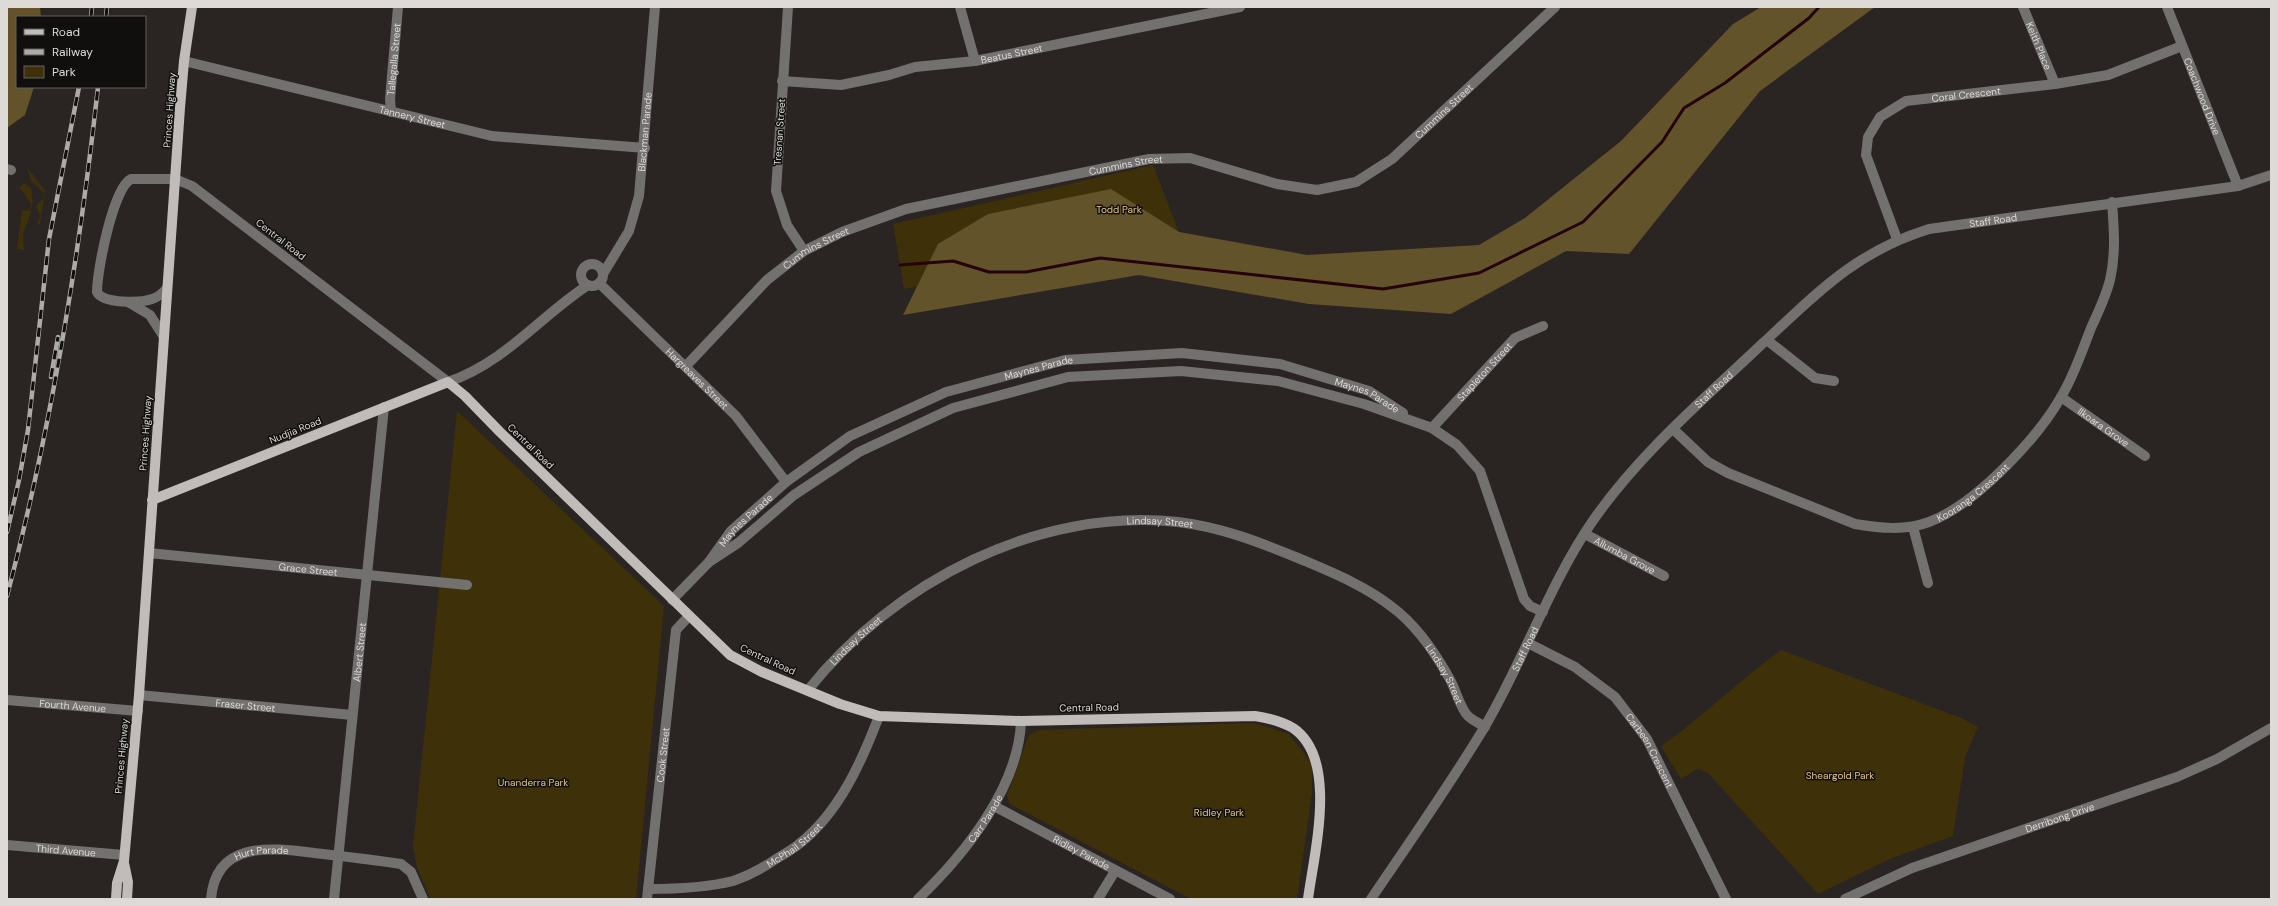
<svg xmlns="http://www.w3.org/2000/svg" width="2278" height="906" font-family="'DM Sans',sans-serif">
  <rect width="100%" height="100%" fill="#2a2523"/>
  <path fill="#3e3009" d="M1153,165L1179,232L904,289L893,224Z
    M27,167L45,191L40,224H37L40,216L36,206L44,198V193L31,181Z
    M24,183L31,188C35,204 30,217 24,231C22,234 24,245 24,250L17,249L22,210L30,211L31,204L21,189H18Z
    M457,411L664,606L636,899H431L417,868L413,846Z
    M1781,650L1961,718L1978,727L1965,757L1953,836L1892,858L1818,894L1708,773L1698,769L1681,779L1661,746C1703,717 1739,680 1781,650Z
    M1254,723L1289,734L1312,764V793L1297,899H1191L1010,804L1007,795L1029,735L1039,730Z"/>
  <path fill="#63532b" d="M7,7H40L41,17H17V87H34L25,115L7,128Z
    M1761,7H1875L1760,91L1629,254L1566,251L1451,314L1309,304L1139,275L903,315L938,244L988,214L1111,189L1179,232L1307,255L1479,245L1525,218L1621,141L1733,24Z"/>
  <g fill="none" stroke-linecap="round" stroke-linejoin="round">
    <path stroke="#250309" stroke-width="3" d="M900,265L953,261L989,272H1026L1100,258L1383,289L1479,273L1583,222L1662,142L1684,108L1725,83L1809,18L1819,7"/>
    <g stroke="#737070" stroke-width="10">
      <path d="M788,7L776,191L787,225L804,251"/>
      <path d="M960,7L975,61"/>
      <path id="s1" d="M2023,7L2055,84"/>
      <path id="s2" d="M2167,7L2238,186"/>
      <path id="s3" d="M184,61L492,136L645,148"/>
      <path id="s4" d="M782,81L841,85L889,75L915,67L975,61L1240,7"/>
      <path id="s5" d="M391,112L390,99L398,7"/>
      <path d="M7,169L11,170"/>
      <path id="s6" d="M1897,239L1866,155L1868,137L1880,117L1906,101L2055,84L2108,75L2182,46"/>
      <circle cx="592" cy="275" r="11"/>
      <path id="s7" d="M603,274L629,231L639,196L655,7"/>
      <path id="s8" d="M599,283L736,416L786,482"/>
      <path d="M167,288C163,293 159,297 152,299C141,303 103,304 97,292C97,271 113,188 131,179H175L192,186L448,382C507,361 538,318 588,285"/>
      <path d="M128,302L150,315L164,337"/>
      <path d="M1767,340L1815,378L1834,381"/>
      <path id="s9" d="M686,366L767,280L804,251L842,232L906,209L1149,159L1190,158L1277,184L1317,190L1356,182L1392,159L1555,7"/>
      <path id="s10" d="M2061,397L2145,456"/>
      <path id="s11" d="M1432,428L1515,338L1543,326"/>
      <path id="s12" d="M1673,429L1708,462L1728,473L1855,524C1879,528 1905,531 1929,522C1975,505 2037,439 2061,397C2074,376 2082,351 2091,328C2098,313 2106,296 2110,280C2116,254 2114,228 2112,202"/>
      <path d="M1913,527L1928,583"/>
      <path id="s13" d="M1585,534L1664,576"/>
      <path id="s14" d="M149,553L467,585"/>
      <path d="M709,562L738,543L794,495L859,452L953,408L1068,377L1181,371L1278,381L1364,404L1432,428L1457,445L1480,471L1524,599L1530,606L1543,612"/>
      <path id="s15" d="M672,600L709,562L731,531L786,482L850,436L946,392L1065,360L1182,353L1280,364L1369,391L1403,413"/>
      <path id="s16" d="M1528,643L1575,667L1615,697L1647,739L1726,899"/>
      <path id="s17" d="M808,690C894,582 1038,507 1178,522C1221,527 1259,542 1298,558C1331,572 1364,585 1392,607C1415,624 1434,651 1448,676C1455,686 1460,709 1468,716C1472,720 1479,723 1485,727"/>
      <path id="s18" d="M139,695L352,715"/>
      <path id="s19" d="M7,700L138,711"/>
      <path id="s20" d="M994,806L1170,899"/>
      <path id="s21" d="M7,845L124,855"/>
      <path id="s22" d="M648,889C676,889 705,888 733,881C748,876 763,868 776,859C784,854 792,850 799,844C839,813 862,761 879,716"/>
      <path id="s23" d="M211,899C216,836 279,849 323,854C349,857 375,860 401,864L411,872L423,899"/>
      <path id="s24" d="M334,899L384,407"/>
      <path id="s25" d="M647,899L676,630L689,616"/>
      <path id="s26" d="M918,899C964,855 1019,787 1021,721"/>
      <path d="M1098,899L1115,871"/>
      <path id="s27" d="M1371,899C1409,843 1449,786 1484,728C1523,662 1550,583 1592,522C1639,454 1703,400 1762,344C1817,293 1855,252 1929,229L2238,186L2271,175"/>
      <path id="s28" d="M1845,899L1912,868L2177,777L2217,759L2271,728"/>
    </g>
    <path stroke="#c1bbb9" stroke-width="10" d="M152,500L448,382L465,396L500,432L730,655L762,672L840,704L879,716L1021,721L1255,716C1268,718 1281,721 1293,728C1339,759 1314,853 1308,899
      M124,863L128,882L127,899
      M116,899L117,883L124,861L139,695L180,108L184,61L192,7"/>
    <defs>
      <path id="rail" d="M91,17L92,7
        M106,17L107,7
        M51,377L58,337
        M7,532L19,480L28,430L49,239L79,87
        M7,596C51,429 79,259 98,87"/>
    </defs>
    <use href="#rail" stroke="#adaaa8" stroke-width="4.5"/>
    <use href="#rail" stroke="#110f0e" stroke-width="3" stroke-dasharray="9" stroke-linecap="butt"/>
  </g>
  <g text-anchor="middle" stroke-width="3" stroke-linejoin="round" paint-order="stroke">
    <g font-size="10" fill="#dddad8" stroke="#110f0e">
      <text dy="4" stroke="none"><textPath href="#s1" startOffset="42">Keith Place</textPath></text>
      <text dy="4" stroke="none"><textPath href="#s4" startOffset="233">Beatus Street</textPath></text>
      <text dy="4" stroke="none"><textPath href="#s5" startOffset="53">Tallegalla Street</textPath></text>
      <text dy="4" stroke="none"><textPath href="#s6" startOffset="222">Coral Crescent</textPath></text>
      <text dy="4" stroke="none"><textPath href="#s2" startOffset="96">Coachwood Drive</textPath></text>
      <text transform="translate(169 110) rotate(-86)" y="4">Princes Highway</text>
      <text dy="4" stroke="none"><textPath href="#s9" startOffset="849">Cummins Street</textPath></text>
      <text dy="4" stroke="none"><textPath href="#s3" startOffset="235">Tannery Street</textPath></text>
      <text dy="4" stroke="none"><textPath href="#s7" startOffset="151">Blackman Parade</textPath></text>
      <text transform="translate(779 132) rotate(-86)" y="4">Tresnan Street</text>
      <text dy="4" stroke="none"><textPath href="#s9" startOffset="500">Cummins Street</textPath></text>
      <text dy="4" stroke="none"><textPath href="#s27" startOffset="954">Staff Road</textPath></text>
      <text transform="translate(281 239) rotate(38)" y="4">Central Road</text>
      <text dy="4" stroke="none"><textPath href="#s9" startOffset="177">Cummins Street</textPath></text>
      <text dy="4" stroke="none"><textPath href="#s15" startOffset="445">Maynes Parade</textPath></text>
      <text dy="4" stroke="none"><textPath href="#s11" startOffset="77">Stapleton Street</textPath></text>
      <text dy="4" stroke="none"><textPath href="#s8" startOffset="137">Hargreaves Street</textPath></text>
      <text dy="4" stroke="none"><textPath href="#s27" startOffset="618">Staff Road</textPath></text>
      <text dy="4" stroke="none"><textPath href="#s15" startOffset="781">Maynes Parade</textPath></text>
      <text dy="4" stroke="none"><textPath href="#s10" startOffset="52">Ilkoara Grove</textPath></text>
      <text transform="translate(295 430) rotate(-22)" y="4">Nudjia Road</text>
      <text transform="translate(145 433) rotate(-86)" y="4">Princes Highway</text>
      <text transform="translate(531 446) rotate(44)" y="4">Central Road</text>
      <text dy="4" stroke="none"><textPath href="#s12" startOffset="336">Kooranga Crescent</textPath></text>
      <text dy="4" stroke="none"><textPath href="#s15" startOffset="109">Maynes Parade</textPath></text>
      <text dy="4" stroke="none"><textPath href="#s17" startOffset="405">Lindsay Street</textPath></text>
      <text dy="4" stroke="none"><textPath href="#s13" startOffset="45">Allumba Grove</textPath></text>
      <text dy="4" stroke="none"><textPath href="#s14" startOffset="160">Grace Street</textPath></text>
      <text dy="4" stroke="none"><textPath href="#s17" startOffset="69">Lindsay Street</textPath></text>
      <text dy="4" stroke="none"><textPath href="#s27" startOffset="294">Staff Road</textPath></text>
      <text dy="4" stroke="none"><textPath href="#s24" startOffset="248">Albert Street</textPath></text>
      <text transform="translate(768 659) rotate(25)" y="4">Central Road</text>
      <text dy="4" stroke="none"><textPath href="#s17" startOffset="741">Lindsay Street</textPath></text>
      <text dy="4" stroke="none"><textPath href="#s19" startOffset="66">Fourth Avenue</textPath></text>
      <text dy="4" stroke="none"><textPath href="#s18" startOffset="107">Fraser Street</textPath></text>
      <text transform="translate(1089 707) rotate(-1)" y="4">Central Road</text>
      <text dy="4" stroke="none"><textPath href="#s16" startOffset="167">Carbeen Crescent</textPath></text>
      <text dy="4" stroke="none"><textPath href="#s25" startOffset="145">Cook Street</textPath></text>
      <text transform="translate(121 756) rotate(-85)" y="4">Princes Highway</text>
      <text dy="4" stroke="none"><textPath href="#s26" startOffset="105">Carr Parade</textPath></text>
      <text dy="4" stroke="none"><textPath href="#s28" startOffset="230">Derribong Drive</textPath></text>
      <text dy="4" stroke="none"><textPath href="#s22" startOffset="157">McPhail Street</textPath></text>
      <text dy="4" stroke="none"><textPath href="#s21" startOffset="59">Third Avenue</textPath></text>
      <text dy="4" stroke="none"><textPath href="#s20" startOffset="99">Ridley Parade</textPath></text>
      <text dy="4" stroke="none"><textPath href="#s23" startOffset="78">Hurt Parade</textPath></text>
    </g>
    <g font-size="10" fill="#e2c683" stroke="#110f0e">
      <text x="1119" y="213">Todd Park</text>
      <text x="1840" y="779">Sheargold Park</text>
      <text x="533" y="786">Unanderra Park</text>
      <text x="1219" y="816">Ridley Park</text>
    </g>
  </g>
  <rect width="2278" height="906" fill="none" stroke="#dddad8" stroke-width="16"/>
  <rect x="16" y="16" width="130" height="72" fill="#110f0e" stroke="#63605f"/>
  <rect x="24" y="29" width="20" height="6" fill="#c1bbb9" stroke="#63605f"/>
  <text x="52" y="36" font-size="12" fill="#dddad8">Road</text>
  <rect x="24" y="49" width="20" height="6" fill="#adaaa8" stroke="#63605f"/>
  <text x="52" y="56" font-size="12" fill="#dddad8">Railway</text>
  <rect x="24" y="66" width="20" height="12" fill="#3e3009" stroke="#63605f"/>
  <text x="52" y="76" font-size="12" fill="#dddad8">Park</text>
</svg>
